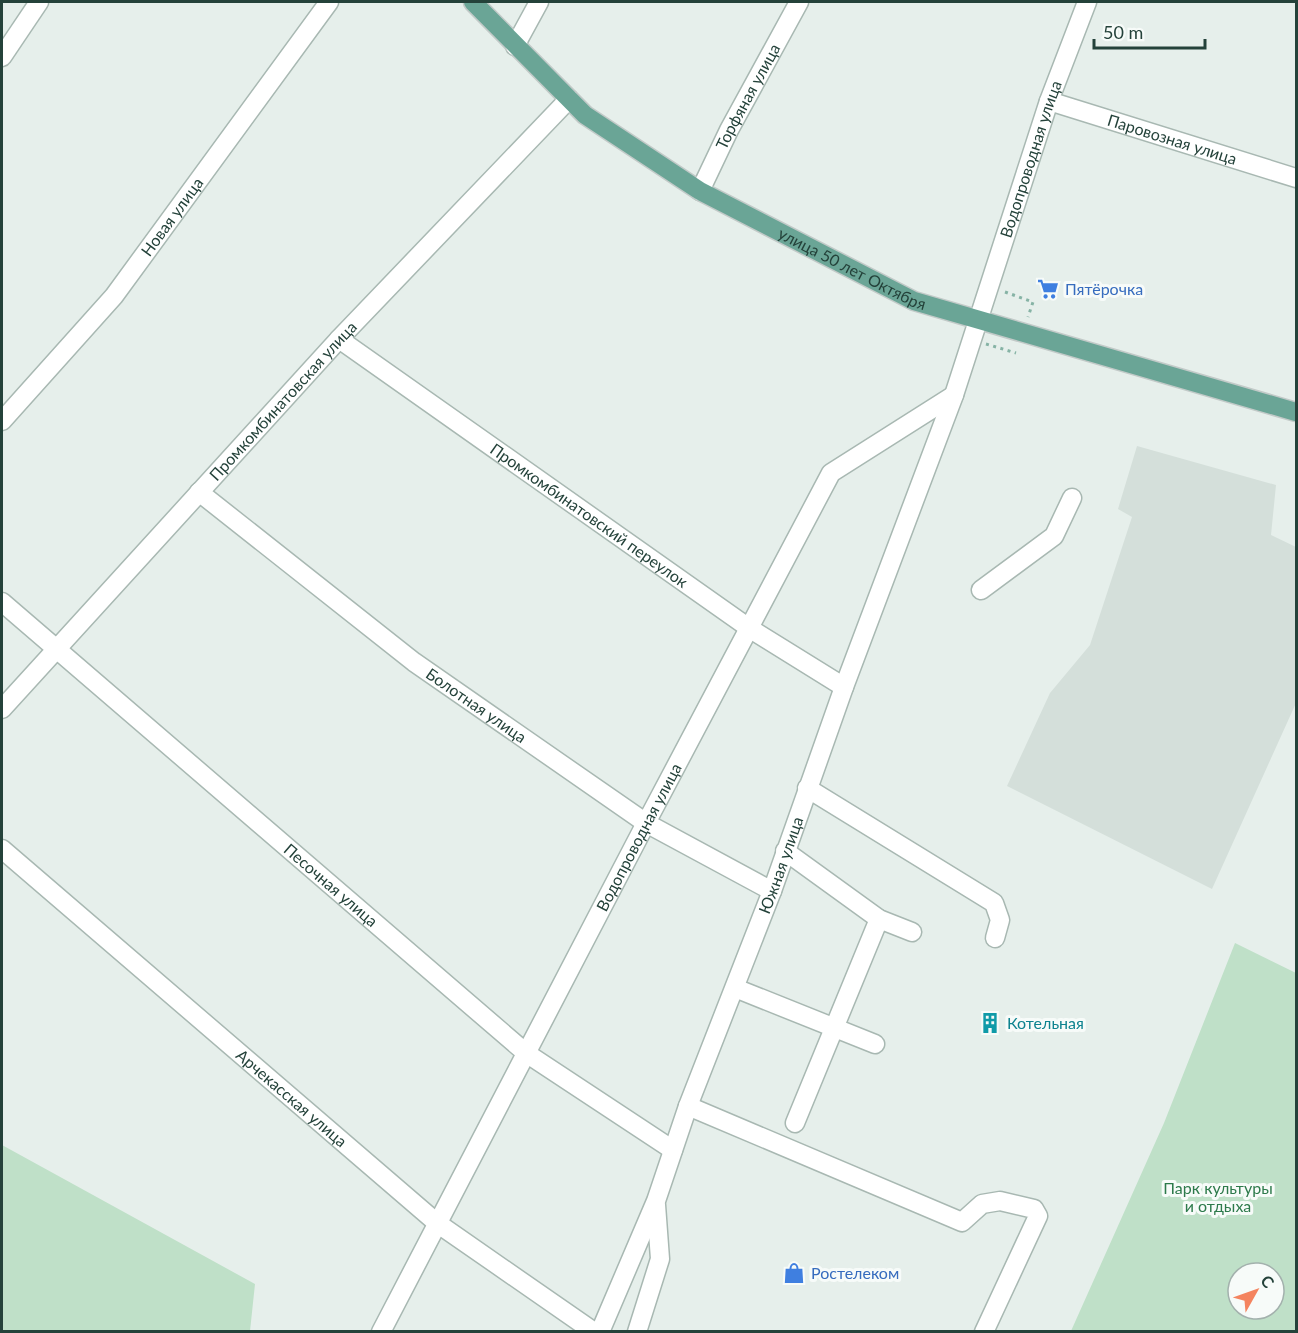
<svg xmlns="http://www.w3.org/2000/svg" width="1298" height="1333" font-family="Lato,sans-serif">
  <rect width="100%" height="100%" fill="#e6efeb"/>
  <path fill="#d4dfda" d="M1137,446L1276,485L1271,535L1296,547V703L1212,889L1007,786L1050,693L1090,645L1132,517L1118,509Z"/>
  <path fill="#bfe0c8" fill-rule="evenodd" d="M1235,943L1296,973V1331H1071L1164,1123ZM1238,1273H1274V1309H1238Z
    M2,1145L255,1284L250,1331H2Z"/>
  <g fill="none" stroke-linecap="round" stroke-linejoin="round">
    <defs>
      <g id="minor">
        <path d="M515,46L539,2"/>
        <path d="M2,57L39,2"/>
        <path id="s1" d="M1049,101L1296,178"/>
        <path id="s2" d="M700,191L729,130L799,2"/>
        <path id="s3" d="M339,339L749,628L844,687"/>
        <path id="s4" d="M2,421L114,296L329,2"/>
        <path id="s5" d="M199,492L414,662L646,823L772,891"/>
        <path d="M981,590L1054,536L1072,498"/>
        <path id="s6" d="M2,602L526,1053L673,1150"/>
        <path id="s7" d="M2,709L339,339L569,99"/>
        <path d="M807,788L994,903L1000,920L995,938"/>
        <path id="s8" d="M2,849L437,1223L594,1332"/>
        <path d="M785,851L879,919L912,932"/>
        <path d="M735,988L875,1044"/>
        <path d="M688,1106L962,1222L982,1204L1000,1201L1034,1209L1038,1216L984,1332"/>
        <path d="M795,1123L879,919"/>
        <path id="s9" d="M381,1332L646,823L831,473L954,395"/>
        <path id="s10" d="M600,1332L656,1201L688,1106L772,891L844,687L954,395L1049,101L1087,2"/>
        <path d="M637,1332L660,1259L656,1205"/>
      </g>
      <g id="major">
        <path id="s11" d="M473,2L585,115L700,191L914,301L1296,412"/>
      </g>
    </defs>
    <use href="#minor" stroke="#a8b8b2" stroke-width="21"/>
    <use href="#major" stroke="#c2cac8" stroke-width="21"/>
    <path stroke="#86b3a5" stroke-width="3" stroke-dasharray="3 4.5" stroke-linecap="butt" d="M1005,292L1033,302L1028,317
      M986,344L1016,353"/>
    <use href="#minor" stroke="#fff" stroke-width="18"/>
    <use href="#major" stroke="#6aa596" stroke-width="18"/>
  </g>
  <defs>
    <symbol id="supermarket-bare" viewBox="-9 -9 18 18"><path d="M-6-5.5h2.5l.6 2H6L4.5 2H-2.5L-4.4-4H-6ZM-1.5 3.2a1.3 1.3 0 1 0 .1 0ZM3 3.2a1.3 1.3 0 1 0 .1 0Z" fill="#3f7fe0" stroke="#f7fbf9" stroke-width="2.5" paint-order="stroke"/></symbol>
    <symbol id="building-bare" viewBox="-9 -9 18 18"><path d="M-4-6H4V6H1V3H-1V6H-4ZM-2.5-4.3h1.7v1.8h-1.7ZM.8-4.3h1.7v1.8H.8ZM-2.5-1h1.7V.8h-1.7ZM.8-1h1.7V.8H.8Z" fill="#0f9aa8" stroke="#f7fbf9" stroke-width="2.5" paint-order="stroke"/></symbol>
    <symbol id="shop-bare" viewBox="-9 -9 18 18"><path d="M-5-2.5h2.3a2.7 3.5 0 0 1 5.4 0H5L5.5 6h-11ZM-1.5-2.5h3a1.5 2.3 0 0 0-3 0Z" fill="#3f7fe0" stroke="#f7fbf9" stroke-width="2.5" paint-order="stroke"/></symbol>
  </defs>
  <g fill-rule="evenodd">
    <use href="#supermarket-bare" x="1033" y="274" width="30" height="30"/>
    <use href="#building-bare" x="975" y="1008" width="30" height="30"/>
    <use href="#shop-bare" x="779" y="1258" width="30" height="30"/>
  </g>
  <g text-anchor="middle" stroke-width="6" stroke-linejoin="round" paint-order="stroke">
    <g font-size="16" fill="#24423a" stroke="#f7fbf9">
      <text dy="6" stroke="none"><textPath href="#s2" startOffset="106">Торфяная улица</textPath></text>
      <text dy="6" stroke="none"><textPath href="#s1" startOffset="129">Паровозная улица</textPath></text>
      <text dy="6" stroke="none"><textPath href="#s10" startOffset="1250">Водопроводная улица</textPath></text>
      <text dy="6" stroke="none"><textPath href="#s4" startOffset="266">Новая улица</textPath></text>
      <text dy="6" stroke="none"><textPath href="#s11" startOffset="468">улица 50 лет Октября</textPath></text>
      <text dy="6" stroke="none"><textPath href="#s7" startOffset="417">Промкомбинатовская улица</textPath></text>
      <text dy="6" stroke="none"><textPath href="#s3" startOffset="306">Промкомбинатовский переулок</textPath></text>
      <text dy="6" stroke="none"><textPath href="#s5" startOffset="350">Болотная улица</textPath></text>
      <text dy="6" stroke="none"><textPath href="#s9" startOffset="558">Водопроводная улица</textPath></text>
      <text dy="6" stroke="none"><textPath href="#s10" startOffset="501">Южная улица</textPath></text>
      <text dy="6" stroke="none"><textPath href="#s6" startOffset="434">Песочная улица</textPath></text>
      <text dy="6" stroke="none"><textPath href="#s8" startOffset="382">Арчекасская улица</textPath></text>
    </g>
    <g font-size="16" fill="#366cbe" stroke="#f7fbf9" text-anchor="start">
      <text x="1065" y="295">Пятёрочка</text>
      <text x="811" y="1279">Ростелеком</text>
    </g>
    <g font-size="16" fill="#0d838f" stroke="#f7fbf9" text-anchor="start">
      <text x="1007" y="1029">Котельная</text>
    </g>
    <g font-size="16" fill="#2d7a4b" stroke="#f7fbf9">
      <text x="1218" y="1194">Парк культуры<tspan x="1218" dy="18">и отдыха</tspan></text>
    </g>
  </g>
  <rect width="1298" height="1333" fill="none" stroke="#24423a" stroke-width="6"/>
  <g transform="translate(1256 1291) rotate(50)"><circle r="28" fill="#f7fbf9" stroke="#a3b1ad" stroke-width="1.5"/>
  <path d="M0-4.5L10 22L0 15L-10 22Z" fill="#f4845f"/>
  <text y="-9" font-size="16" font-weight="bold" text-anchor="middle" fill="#24423a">С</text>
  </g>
  <path d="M1094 39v9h111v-9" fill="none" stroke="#24423a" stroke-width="3"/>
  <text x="1103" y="39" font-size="18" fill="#24423a" stroke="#f7fbf9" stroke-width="4.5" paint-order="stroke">50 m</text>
</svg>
